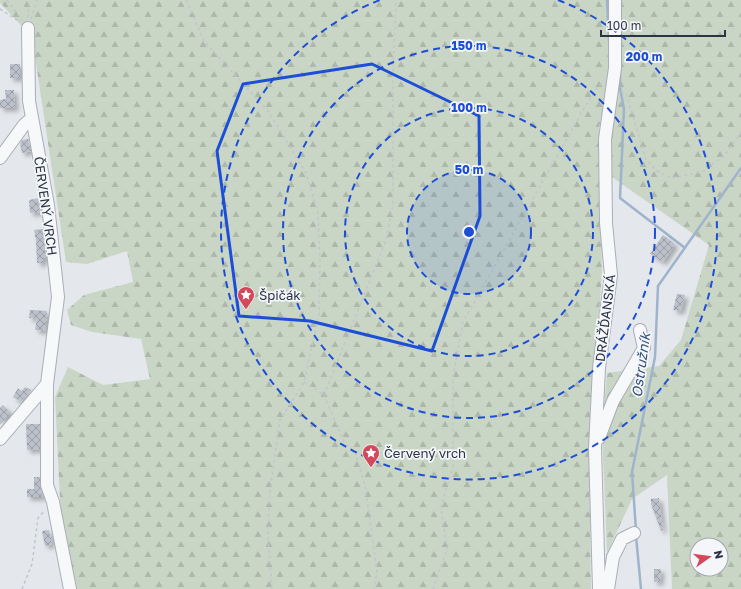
<svg xmlns="http://www.w3.org/2000/svg" width="741" height="589" font-family="'Golos Text',sans-serif">
  <defs>
    <pattern id="forest-firs" width="22" height="20" patternUnits="userSpaceOnUse"><rect width="22" height="20" fill="#c9d6c5"/><path d="M5 1l3.5 6h-7zM16 11l3.5 6h-7z" fill="#adb8ab"/></pattern>
    <pattern id="building-cross-hatch" width="8" height="8" patternUnits="userSpaceOnUse"><rect width="8" height="8" fill="#bbc0ca"/><path d="M0 0l8 8M0 8l8-8" fill="none" stroke="#989da6"/></pattern>
    <filter id="shadow"><feDropShadow dx="3.5" dy="3.5" stdDeviation="2" flood-color="#0004"/></filter>
  </defs>
  <rect width="100%" height="100%" fill="#e4e7ec"/>
  <path fill="url(#forest-firs)" fill-rule="evenodd" d="M0,0H611L609,65L606,95L599,128L602,274L589,446L591,589H73L61,522L55,397L68,367L103,385L150,379L141,339L92,332L71,325L67,310L84,295L133,282L127,251L87,264L66,262L32,37L0,3Z
    M619,0H741V589H672L667,475L632,499L607,553L602,430L607,373L659,366L681,340L709,245L609,175V141ZM697,545H721V569H697Z"/>
  <g fill="none" stroke-linecap="round" stroke-linejoin="round">
    <path stroke="#9fb4cc" stroke-width="2.5" d="M607,0L609,41
      M620,70V88L624,109L620,198L685,248
      M636,531L632,472L655,357L658,286L741,168
      M636,536L641,589"/>
  </g>
  <path fill="url(#building-cross-hatch)" filter="url(#shadow)" d="M10,64H20V78H10Z
    M5,90H14L15,108H0V100L6,99Z
    M28,139L31,151L22,153L20,144L22,140Z
    M39,198L41,212L30,213L29,200Z
    M43,229L46,258H43V263H37L36,240L34,230Z
    M663,235L675,244L663,262L650,254Z
    M677,294L685,295L681,311L673,310Z
    M30,310L47,311L45,331L35,330L37,319L29,318Z
    M25,387L31,390L21,402L13,397L18,388L22,391Z
    M3,405L11,413L0,424V408Z
    M26,424H40V449L27,450Z
    M34,477H40V487L43,497H27V489H34Z
    M659,498L663,530L661,531L651,504V499Z
    M49,530L52,544L45,546L42,531Z
    M654,569H661L660,582H654Z"/>
  <g fill="none" stroke-linecap="round" stroke-linejoin="round">
    <defs>
      <path id="minor" d="M0,158L24,125L32,118
        M47,384V485L53,502L70,589
        M599,438L613,401L644,348L640,330
        M0,439L47,384L58,297L48,205L29,101L28,28
        M599,589L595,448L599,368L611,275L606,223L605,139L615,68V0
        M608,589L613,557L622,539L634,533"/>
    </defs>
    <use href="#minor" stroke="#a9aeb7" stroke-width="14"/>
    <path stroke="#c2c5cb" stroke-width="1.5" stroke-dasharray="3 3" stroke-linecap="butt" d="M7,0L22,20
      M186,0L204,41L268,111L306,173L318,213L320,263L319,315L304,382L280,420L273,468L269,501L268,539L272,589
      M0,9L20,22
      M28,18L29,0
      M31,19L37,0
      M621,92L626,93L646,160L657,171L671,178L702,172L725,155L741,132
      M304,382L324,395L345,444L355,452L365,485L377,572L374,589
      M324,395L386,240L393,204V65L396,0
      M22,589L32,564L38,518L44,511
      M433,589L447,549L441,506L453,466V377L463,322L591,96L603,81"/>
    <use href="#minor" stroke="#f7f8fa" stroke-width="12"/>
  </g>
  <path fill="none" stroke="#1d4ed8" stroke-width="3" stroke-linejoin="round" d="M372,64L479,116L480,216L432,351L310,321L239,316L217,151L243,84Z"/>
  <circle cx="469" cy="232" r="62" fill="#1d4ed8" fill-opacity=".12"/>
  <g fill="none" stroke="#1d4ed8" stroke-width="2" stroke-dasharray="7 5">
    <circle cx="469" cy="232" r="62"/>
    <circle cx="469" cy="232" r="124"/>
    <circle cx="469" cy="232" r="186"/>
    <path d="M558 0A248 248 0 1 1 380 0"/>
  </g>
  <defs>
    <symbol id="sight-pin" viewBox="-11 -11 22 30"><path d="M0 17L-7.5 6A9.5 9.5 0 1 1 7.5 6Z" fill="#d1495b" stroke="#f4f6f9"/><path d="M0-6L1.8-2.2L6-1.7L2.9 1.2L3.7 5.4L0 3.3L-3.7 5.4L-2.9 1.2L-6-1.7L-1.8-2.2Z" fill="#fff"/></symbol>
  </defs>
  <g fill-rule="evenodd">
    <use href="#sight-pin" x="236" y="285" width="20" height="27"/>
    <use href="#sight-pin" x="361" y="443" width="20" height="27"/>
  </g>
  <g text-anchor="middle" stroke-width="3.5" stroke-linejoin="round" paint-order="stroke">
    <g font-size="13" fill="#2b3445" stroke="#f4f6f9">
      <text transform="translate(46 206) rotate(82)" y="5">ČERVENÝ VRCH</text>
      <text transform="translate(605 318) rotate(-83)" y="5">DRÁŽĎANSKÁ</text>
    </g>
    <g font-size="13" fill="#2b3445" stroke="#f4f6f9" text-anchor="start">
      <text x="259" y="300">Špičák</text>
      <text x="384" y="458">Červený vrch</text>
    </g>
    <g font-size="14" font-style="italic" fill="#34527a" stroke="#f4f6f9">
      <text transform="translate(641 365) rotate(-82)" y="5">Ostružník</text>
    </g>
  </g>
  <circle cx="469" cy="232" r="6" fill="#1d4ed8" stroke="#f4f6f9" stroke-width="2"/>
  <g font-size="12" text-anchor="middle" font-weight="bold" fill="#1d4ed8" stroke="#f4f6f9" stroke-width="3.5" stroke-linejoin="round" paint-order="stroke">
    <text x="469" y="50">150 m</text>
    <text x="644" y="61">200 m</text>
    <text x="469" y="112">100 m</text>
    <text x="469" y="174">50 m</text>
  </g>
  <g transform="translate(709 557) rotate(76)"><circle r="19" fill="#f4f6f9" stroke="#a4a8b1"/>
  <path d="M0-3L7 15L0 10L-7 15Z" fill="#d1495b"/>
  <text y="-6" font-size="11" font-weight="bold" text-anchor="middle" fill="#2b3445">N</text>
  </g>
  <path d="M601 30v6h124v-6" fill="none" stroke="#2b3445" stroke-width="2"/>
  <text x="607" y="30" font-size="12" fill="#2b3445" stroke="#f4f6f9" stroke-width="3" paint-order="stroke">100 m</text>
</svg>
